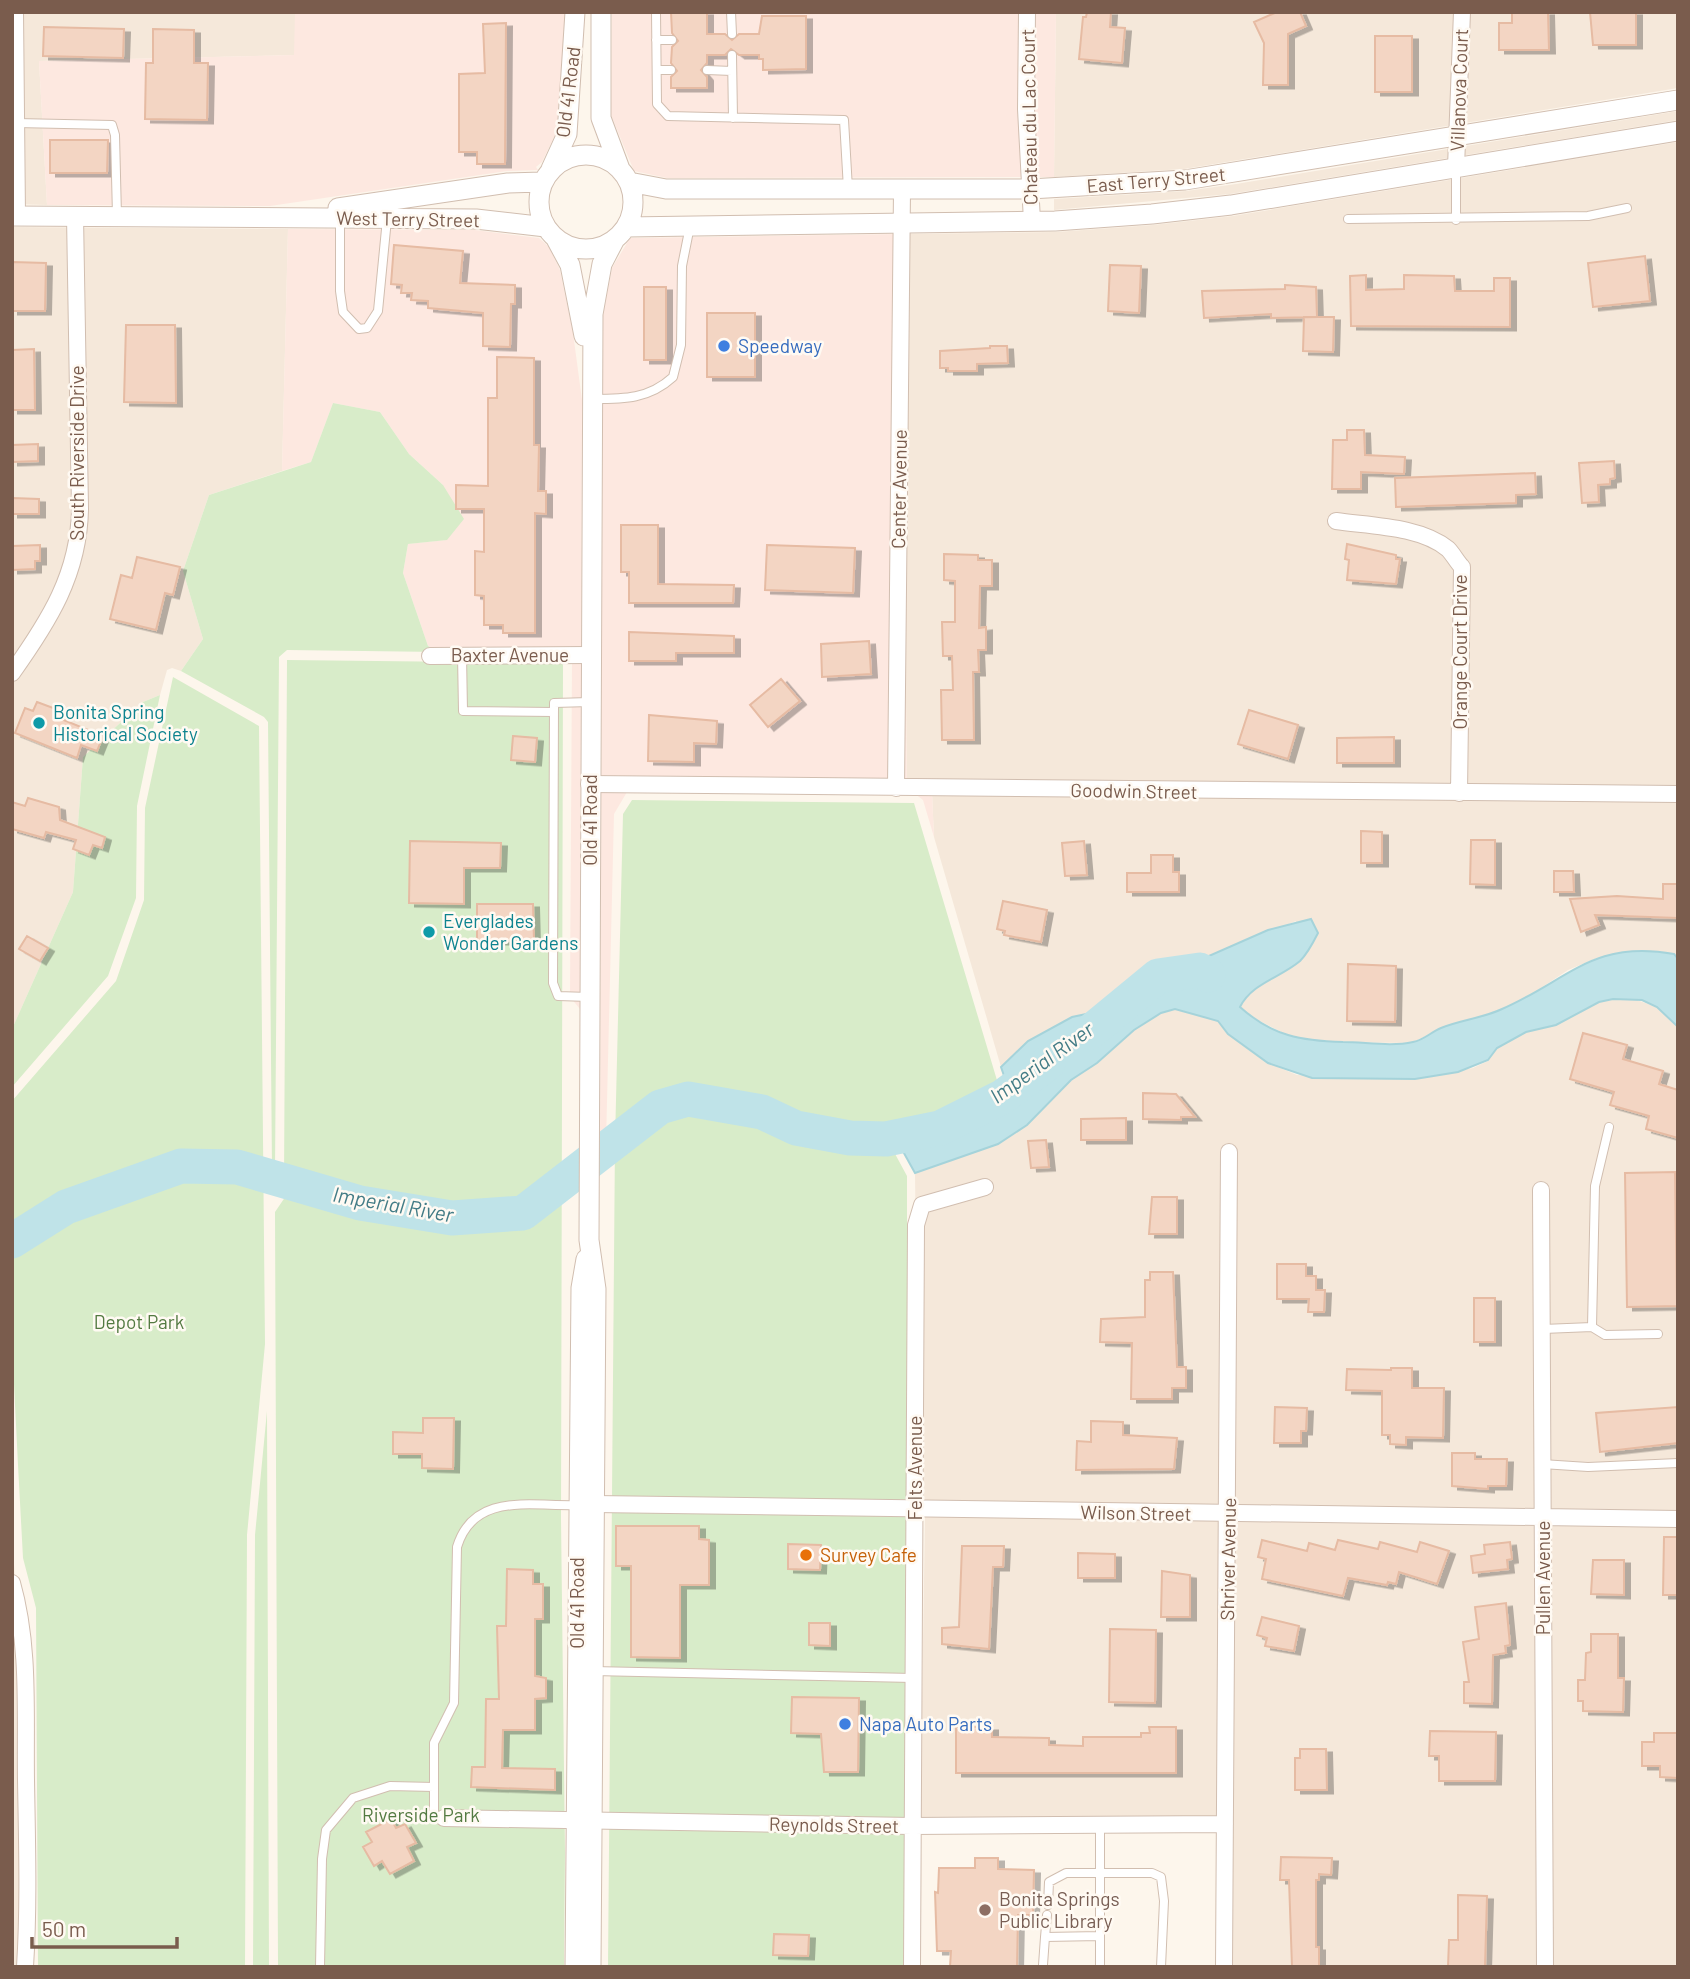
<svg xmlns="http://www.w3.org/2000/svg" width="1690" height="1979" font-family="Barlow,sans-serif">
  <defs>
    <filter id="shadow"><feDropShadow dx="6" dy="3.5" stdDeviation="0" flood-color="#0004"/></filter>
  </defs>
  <rect width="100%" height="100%" fill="#fdf6ec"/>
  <path fill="#f5e8da" d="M12,12H295V55L39,61L47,205L12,204Z
    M1056,12H1678V88L1184,169L1054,177Z
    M1678,111V120L1230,194L1054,210V199L1186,191L1236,184Z
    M1678,142V959L1674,954L1660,952L1626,951L1597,958L1568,970L1529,996L1500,1010L1440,1029L1411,1043L1310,1042L1295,1039L1252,1017L1240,1007L1247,993L1289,969L1296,921L1209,956H1193L1178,963L1129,1001L1115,1008L1072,1017L1028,1041L1001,1067L934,837L932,793H907L901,234L1056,232L1153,225L1233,216Z
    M12,227L288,229L282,471L209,495L183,571L203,639L181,671L172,668L167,670L160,695L143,702L83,757L73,892L12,1029Z
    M1628,997L1657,1007L1678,1027V1967H1231L1228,1832L920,1834L925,1517H919L915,1173L998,1144L1027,1125L1071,1080L1097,1063L1134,1030L1161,1013L1175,1009L1218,1021L1228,1034L1268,1063L1297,1075L1415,1079L1473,1068L1488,1061L1497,1048L1526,1032L1555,1025L1599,1002Z
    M12,1523L30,1883L29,1967H12Z"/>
  <path fill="#fde8e0" d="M295,12H565L557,131L542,162L536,167L538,170L507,171L270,206L47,205L39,61L294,55Z
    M612,12H1056L1054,177L667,178L634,171L611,115Z
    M288,229L475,230L539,238L549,247L560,270L573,333L582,400L580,1009L570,997L572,660L440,652L428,646L403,573L408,544L446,540L443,485L409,454L380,412L333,403L311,462L282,471Z
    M901,234L907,792H932L934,837L923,800L914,793L627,792L614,814L606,1143L600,1149L603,315L612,268L630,238Z"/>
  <path fill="#d8ecc9" d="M333,403L380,412L409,454L443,485L464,519L447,540L408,544L403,573L428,646L440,652L287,650L279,657L275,1170L272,1169L268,722L264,717L181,671L203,639L183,571L209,495L311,462Z
    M287,660L563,663L561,1519L565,1852L564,1967H278L275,1212L294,1184L284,1181Z
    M173,677L259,726L265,1344L247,1535L245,1967H38L36,1608L23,1558L18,1465L12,1344V1101L116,981L144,900L145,808Z
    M160,695L137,806L136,898L108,976L12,1087V1029L73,892L83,757L143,702Z
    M632,800L914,803L1002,1097L940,1128L887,1139L907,1176V1967H608L615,1141L623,814Z
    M267,1411L269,1967H253L255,1535Z"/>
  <path fill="#bfe3e8" stroke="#a5d3da" stroke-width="2" d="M1311,919L1318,933C1313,943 1308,953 1300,961C1280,978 1252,983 1240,1007C1272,1036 1302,1041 1343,1042C1365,1042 1391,1047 1413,1042C1424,1040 1431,1032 1441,1028C1461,1020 1483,1018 1502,1009C1567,981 1593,939 1674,954L1678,959V1027L1657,1007L1642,1000L1613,999L1599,1002L1556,1025L1526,1032L1497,1048L1488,1060L1458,1072L1415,1079L1312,1078L1268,1063L1228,1034L1218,1021L1175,1009L1161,1013L1134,1030L1097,1063L1071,1080L1027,1125L998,1144L915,1173L900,1146L943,1137L1008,1104L1011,1096L1001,1067L1028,1041L1072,1017L1115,1008L1129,1001L1178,963L1193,956H1209L1268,930Z"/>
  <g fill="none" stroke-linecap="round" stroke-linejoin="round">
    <path stroke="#bfe3e8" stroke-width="35" d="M1090,1032L1158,976L1200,970L1208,975
      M12,1241L66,1207L181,1166L237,1167L360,1203L452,1218L523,1213L660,1107L688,1099L762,1112L796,1128L850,1138L886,1139L940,1128L1002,1097L1048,1063"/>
  </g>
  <path fill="#f3d5c3" stroke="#e6bba3" stroke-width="2" filter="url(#shadow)" d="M671,12H707V34H725L732,40L739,34H759L762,16H806V69L763,70V59H759V55H739L731,49L725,55H707V63L701,70L707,77V88H671V77L677,71L671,63L672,47L678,41L672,33Z
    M1087,12H1111L1110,27L1125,28L1122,63L1079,59L1083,17H1086Z
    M1277,12H1300L1306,26L1288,34V85H1263L1264,43L1254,22Z
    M1512,12H1548L1549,50H1499V23H1512Z
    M1590,12H1636V45H1593Z
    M506,23L505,164H477V152H459V74L485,73L483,24Z
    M44,27L124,29L123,58L43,56Z
    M153,29L194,30V63H208L207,120L145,119L146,63H153Z
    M1375,36H1412V92H1375Z
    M50,140H108L107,173H50Z
    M394,245L463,251L460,283L515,285V304H511L510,347L483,346V313L428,308V301L411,300L412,293H401L402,285L391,284Z
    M1645,256L1650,301L1593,307L1588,263Z
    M12,262L46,263L45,311H12Z
    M1110,265L1141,266L1139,313L1108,311Z
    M1366,275V290L1404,289V275L1454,276L1455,291H1494V278H1510V327L1351,326L1350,276Z
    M1285,285L1316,287L1317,317L1271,318V314L1204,318L1202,291L1285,289Z
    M644,287H666V360H644Z
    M707,313H755V377H707Z
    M1304,317H1334L1333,352L1303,351Z
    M126,325H175L176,403L124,402Z
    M990,346H1007L1008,363L977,364V371H948V368H940V351L990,348Z
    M34,349L35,410H12V350Z
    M497,357L534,358V445H539L538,491H546V514L535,513V633H503V625H484V596L475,595V551L484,552V509H456V485L488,486V398H497Z
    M1347,430H1364L1365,455L1405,457L1404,474L1361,472V489H1332L1333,440H1347Z
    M38,444V461L12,462V445Z
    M1614,461L1615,478L1610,479V484L1598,485L1599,502L1582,503L1579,463Z
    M1535,473L1536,494L1516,495V503L1396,507L1395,478Z
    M12,498L39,499V514H12Z
    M621,525H658V584L734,585L733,603H629V572H621Z
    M1347,544L1396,555V559H1400L1396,584L1347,580L1349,560L1345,559Z
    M40,545V561H35V569L12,570V546Z
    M767,545L855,548L853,593L765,590Z
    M944,554L978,555V560H992V586H980L979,628L986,627V650H978L979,672H973L974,740H942L941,690H953L952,656H943L942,622H955V581L944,580Z
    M137,557L180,567L173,595L165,593L156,630L110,619L121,575L132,578Z
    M629,632L734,636V653H676V661H629Z
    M869,641L871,674L822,677L821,644Z
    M781,679L800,701L768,727L750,705Z
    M37,702L64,712L61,719L103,736L97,751L81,745L77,758L15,733L25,708L33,711Z
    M1249,710L1298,725L1288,759L1238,744Z
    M649,715L717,721L716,744L694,743V762L648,761Z
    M513,736L537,738L535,762L511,760Z
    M1394,737V763H1337V738Z
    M28,798L59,807L60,820L105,837L102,848L93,845L89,855L73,849L76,840L46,832L44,838L12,829V802L25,806Z
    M1361,831L1382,832V863H1361Z
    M1471,840H1495V885L1470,884Z
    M410,841L501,843L500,868H464V904L409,903Z
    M1084,841L1087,875L1065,876L1062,843Z
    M1151,855H1173V872H1179V892H1127V873H1151Z
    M1554,871H1573L1574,892H1554Z
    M1663,884H1678V918L1595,915L1599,925L1581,932L1570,899L1617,896L1663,899Z
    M1003,901L1047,910L1041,942L1004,935L1005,931L997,929Z
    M477,904H533L534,941H477Z
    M27,936L48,948L40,961L19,949Z
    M1348,964L1396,966L1395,1022L1347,1021Z
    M1583,1033L1627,1045L1623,1059L1663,1071L1659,1084L1678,1090V1138L1646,1129L1649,1116L1610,1105L1614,1092L1570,1079Z
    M1143,1093L1176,1094L1195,1117H1181V1120L1143,1119Z
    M1126,1118V1140H1081V1119Z
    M1046,1140L1049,1167L1031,1168L1028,1141Z
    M1675,1172L1677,1306L1627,1307L1625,1173Z
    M1152,1197H1177V1234H1149Z
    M1277,1264H1306V1276H1316V1290H1325L1324,1312H1308L1309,1299H1277Z
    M1150,1272H1173L1177,1367H1186V1388H1172V1399H1131L1132,1343L1100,1342L1101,1319L1145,1317V1280H1150Z
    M1474,1298H1495V1342H1474Z
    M1391,1368H1412V1388H1444L1443,1438L1406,1437V1445L1390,1444V1435H1382V1391L1346,1390L1347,1369L1391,1370Z
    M1275,1407L1307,1408L1306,1431H1301V1443H1274Z
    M1678,1407V1443L1600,1452L1596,1413Z
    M423,1418H454L453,1469L422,1468V1454H393V1432L423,1433Z
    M1091,1421L1123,1422V1435L1177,1438L1174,1469L1076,1470L1077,1441L1091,1442Z
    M1452,1453H1475V1459H1507L1506,1486H1488V1489L1452,1486Z
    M616,1526H699V1539L709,1540V1585H680V1658L631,1657V1566H616Z
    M1664,1537H1678V1595H1663Z
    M1262,1540L1307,1551L1309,1543L1335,1550L1338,1540L1378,1549L1380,1542L1417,1552L1420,1542L1449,1551L1437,1584L1399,1572L1396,1584L1388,1582L1387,1585L1348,1578L1343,1596L1262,1579L1266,1559L1258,1557Z
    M1510,1542L1512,1559L1507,1560L1508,1569L1473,1573L1471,1556L1485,1554L1484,1545Z
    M788,1544L821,1545L820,1570L788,1569Z
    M962,1546H1004L1003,1567H993L989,1649L942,1644V1628L959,1627Z
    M1078,1553L1115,1554V1578H1078Z
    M1593,1560H1624V1595L1591,1594Z
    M507,1569L533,1570V1584H543V1619H535V1676L546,1678V1698L535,1699V1730H503L502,1768L555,1769V1790L471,1787L472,1767H485L486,1699H499L497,1626H506Z
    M1162,1571L1190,1575V1617H1161Z
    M1506,1603L1510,1645L1505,1646L1506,1653L1493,1655L1492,1704L1464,1703V1682H1469L1463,1642L1479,1639L1475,1607Z
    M1262,1617L1299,1626L1294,1651L1265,1646L1267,1638L1257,1635Z
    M809,1623H830V1646L809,1645Z
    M1110,1629L1156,1630L1155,1703L1109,1702Z
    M1591,1634H1618V1678H1624L1623,1712L1583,1711V1701H1578V1680H1585L1586,1653L1591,1652Z
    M792,1697L859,1698L858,1772H824L821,1734L791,1733Z
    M956,1727H992V1737L1049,1738V1745L1083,1746V1737H1141V1733H1150L1149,1727H1176V1773H956Z
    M1430,1731L1496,1732L1495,1781H1439V1756H1429Z
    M1654,1733H1678V1778L1660,1777V1766H1642V1742H1654Z
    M1300,1749H1326L1327,1790H1295V1758H1300Z
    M391,1819L396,1828L405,1824L416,1843L407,1847L414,1861L390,1874L382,1861L374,1866L363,1847L372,1842L366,1832Z
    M1281,1857L1332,1858L1331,1875L1319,1874V1880H1316V1947H1319V1967H1292L1289,1880H1280Z
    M975,1858H998V1869L1034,1870L1033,1915H1018L1017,1967H950L951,1951H937L935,1892L938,1893L939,1868H975Z
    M1458,1895L1487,1896L1485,1967H1448L1449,1940H1458Z
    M774,1934L809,1935L808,1956L773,1955Z"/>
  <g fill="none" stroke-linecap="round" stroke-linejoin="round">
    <defs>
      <path id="service" d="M656,12L657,104L668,116L844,120L848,189
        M731,12L732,34
        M656,40H672
        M732,55L733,118
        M657,70H671
        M707,70L732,71
        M16,123L112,125L115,135L117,216
        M1456,170V220
        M340,218V291L343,312L359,329L367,328L378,311L387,219
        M1348,219L1588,216L1627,208
        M594,399C624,399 649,399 673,377L681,345L682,266L690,226
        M462,655L463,711L554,712
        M589,997L558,996L553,983L554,703L590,702
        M1592,1327L1605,1335L1658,1334
        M1543,1329L1592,1327L1595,1186L1609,1127
        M1542,1464L1588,1467L1678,1463
        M593,1671L913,1678
        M434,1787V1743L454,1703L457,1547C474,1491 532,1507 579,1505
        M1048,1905L1049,1882L1066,1873H1152L1161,1877L1164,1901L1161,1967
        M1045,1937L1047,1915
        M1043,1965L1045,1937L1100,1936
        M320,1967L322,1859L326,1830L353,1798L390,1786L434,1787V1817L444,1818
        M1100,1967V1825"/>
      <path id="minor" d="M15,12L17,216
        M1027,12L1026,109L1032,221
        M1456,167L1462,12
        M1336,521C1370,526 1420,526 1448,549C1453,554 1457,562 1462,567L1459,793
        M430,656L590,655
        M12,673C49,621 79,574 80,509L75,216
        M589,784L1678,794
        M896,788L902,190
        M1541,1190L1545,1967
        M594,1504L1678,1519
        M12,1583C30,1646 25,1714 26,1780C27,1843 29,1904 25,1967
        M444,1818L912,1826L1225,1824
        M912,1967L916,1225L922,1205L985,1187
        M1224,1967L1229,1152"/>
      <path id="tertiary" d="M601,12V118L620,169
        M539 202a47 47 0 1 1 94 0a47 47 0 1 1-94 0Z
        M551,169L567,134L575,12
        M629,182L666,189H1030L1185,180L1678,100
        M338,208L508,183L542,182
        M12,216L476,219L546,227
        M626,227L1055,221L1152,214L1231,205L1678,131
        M556,239L570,265L584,336
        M575,1967L581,1288L586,1259
        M591,1967L596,1289L589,1240L593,314L602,264L615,239"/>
    </defs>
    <use href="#service" stroke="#d1beb0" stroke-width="10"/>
    <use href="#minor" stroke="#d1beb0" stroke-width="18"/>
    <use href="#tertiary" stroke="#d1beb0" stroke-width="21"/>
    <use href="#service" stroke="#fff" stroke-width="8"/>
    <use href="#minor" stroke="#fff" stroke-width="16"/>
    <use href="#tertiary" stroke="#fff" stroke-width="19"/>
  </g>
  <g fill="#3f7fe0" stroke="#fffaf3" stroke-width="2.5">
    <circle cx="724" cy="346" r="7"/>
    <circle cx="845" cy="1724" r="7"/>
  </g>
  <g fill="#0f9aa8" stroke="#fffaf3" stroke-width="2.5">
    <circle cx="39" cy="723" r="7"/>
    <circle cx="429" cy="932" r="7"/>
  </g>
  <circle fill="#e8710a" stroke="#fffaf3" stroke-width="2.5" cx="806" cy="1555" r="7"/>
  <circle fill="#8d6e63" stroke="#fffaf3" stroke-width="2.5" cx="985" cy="1910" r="7"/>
  <g text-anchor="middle" stroke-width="5" stroke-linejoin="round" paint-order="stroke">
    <g font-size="19" fill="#7a5c4d" stroke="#fffaf3">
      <text transform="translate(1459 90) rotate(-88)" y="7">Villanova Court</text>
      <text transform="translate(568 92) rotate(-83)" y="7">Old 41 Road</text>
      <text transform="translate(1029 117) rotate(-91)" y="7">Chateau du Lac Court</text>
      <text transform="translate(1156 180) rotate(-5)" y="7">East Terry Street</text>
      <text transform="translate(408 219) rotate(1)" y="7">West Terry Street</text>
      <text transform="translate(77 453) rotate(-90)" y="7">South Riverside Drive</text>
      <text transform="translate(899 489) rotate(-89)" y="7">Center Avenue</text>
      <text transform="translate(1460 652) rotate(-90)" y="7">Orange Court Drive</text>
      <text x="510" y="662">Baxter Avenue</text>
      <text transform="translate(1134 791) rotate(1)" y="7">Goodwin Street</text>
      <text transform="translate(590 820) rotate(-90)" y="7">Old 41 Road</text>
      <text transform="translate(915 1468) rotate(-90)" y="7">Felts Avenue</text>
      <text transform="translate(1136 1513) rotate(1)" y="7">Wilson Street</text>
      <text transform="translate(1228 1559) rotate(-89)" y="7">Shriver Avenue</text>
      <text transform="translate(1543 1578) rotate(-90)" y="7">Pullen Avenue</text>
      <text transform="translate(577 1603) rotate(-90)" y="7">Old 41 Road</text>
      <text transform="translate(834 1825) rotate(1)" y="7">Reynolds Street</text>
    </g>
    <g font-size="19" fill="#366cbe" stroke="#fffaf3" text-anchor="start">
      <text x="738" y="353">Speedway</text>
      <text x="859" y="1731">Napa Auto Parts</text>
    </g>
    <g font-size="19" fill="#0d838f" stroke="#fffaf3" text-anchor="start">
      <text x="53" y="719">Bonita Spring<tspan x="53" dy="22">Historical Society</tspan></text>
      <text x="443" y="928">Everglades<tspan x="443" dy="22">Wonder Gardens</tspan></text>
    </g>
    <g font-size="19" fill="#537a41" stroke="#fffaf3">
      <text x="139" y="1329">Depot Park</text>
      <text x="421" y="1822">Riverside Park</text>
    </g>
    <g font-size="19" fill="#c56008" stroke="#fffaf3" text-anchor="start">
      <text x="820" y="1562">Survey Cafe</text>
    </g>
    <g font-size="19" fill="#785e54" stroke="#fffaf3" text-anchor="start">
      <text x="999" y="1906">Bonita Springs<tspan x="999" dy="22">Public Library</tspan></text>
    </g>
    <g font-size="21" font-style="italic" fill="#437c86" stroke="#fffaf3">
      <text transform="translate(1042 1063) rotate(-36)" y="7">Imperial River</text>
      <text transform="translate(393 1205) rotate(10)" y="7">Imperial River</text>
    </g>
  </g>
  <rect width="1690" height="1979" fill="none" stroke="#7a5c4d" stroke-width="28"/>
  <path d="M32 1937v10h145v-10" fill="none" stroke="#7a5c4d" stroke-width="3.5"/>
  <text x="42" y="1937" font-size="21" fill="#7a5c4d" stroke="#fffaf3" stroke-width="5" paint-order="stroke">50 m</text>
</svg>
